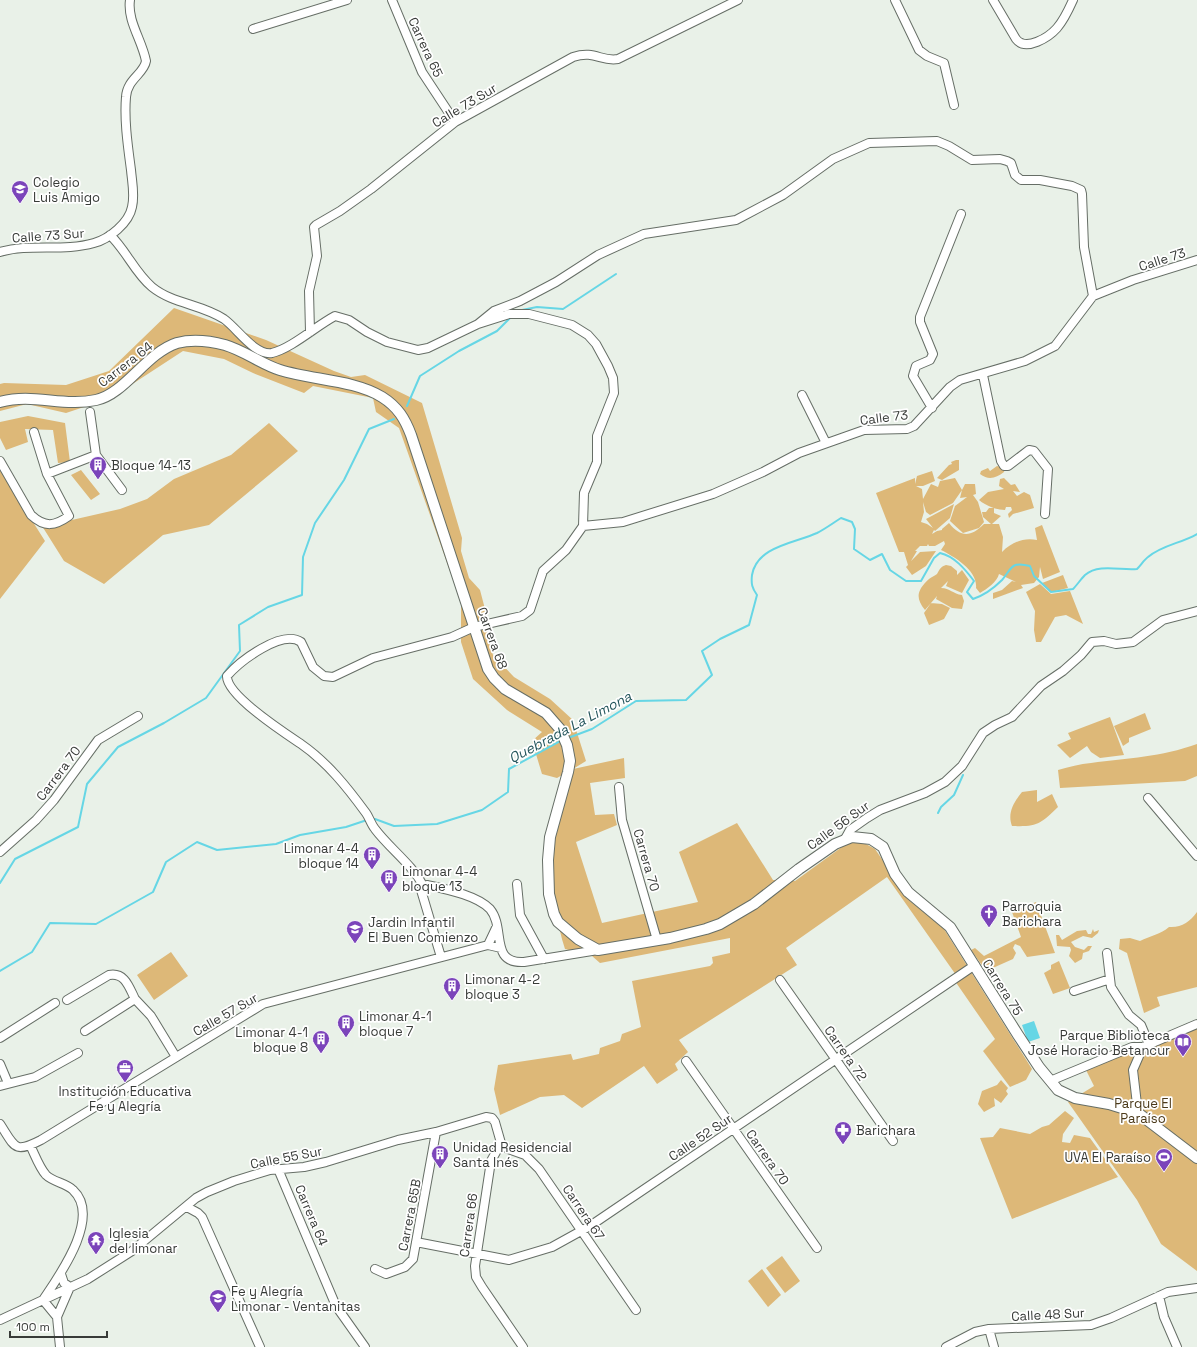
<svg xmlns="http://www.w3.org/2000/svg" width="1197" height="1347" font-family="'Space Grotesk',sans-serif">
  <rect width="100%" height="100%" fill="#e9f1e8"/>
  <path fill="#ddb878" d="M174,308L266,340L334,371L351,377L365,375L422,403L462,538L461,551L469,578L480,590L485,609L484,618L493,655L514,677L550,699L573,720L586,761L573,769L624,758L625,778L590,783L595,815L614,814L617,825L576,842L602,923L698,902L679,852L737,823L773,880L795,881L846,844L858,842L866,844L875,849L886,865L892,878L910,901L944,929L1032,1069L1026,1080L1010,1087L983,1051L995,1039L957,984L956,975L887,877L786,948L797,965L679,1040L688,1052L675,1064L678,1070L657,1084L644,1066L582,1108L564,1095L540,1097L500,1115L494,1089L498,1065L571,1054L573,1060L599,1054L600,1048L620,1041L622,1034L641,1027L632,981L710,966L713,963L712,957L730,953V938L600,963L592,956L565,949C555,918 549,873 553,840C557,817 564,794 569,771L557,778L542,774L532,741L542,732L507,710L473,679L461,642V602L399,428L376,412L373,398L313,386L304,393L253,373L224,359L183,351L111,398L66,413L27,404L0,411V384L4,383L66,385L109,371Z
    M28,416L65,423L70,462L58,463L53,430L25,429L28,442L6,450L0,438V422Z
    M269,423L298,451L209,525L163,535L104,584L64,561L42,526L57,527L63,522L120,509L147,499L174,479L231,455Z
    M956,460H959V470L942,480L937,478L949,465L952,464L951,462Z
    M997,466L1005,468L1004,472C996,478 989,481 980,474L981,471L988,468L990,471Z
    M0,470L45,541L0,599Z
    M81,470L100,494L91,500L71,475Z
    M932,471L935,481L923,486H916L922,489L923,499L931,484L938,487L940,481L955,478L962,490L965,484H975L976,494L973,495L978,502L984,522L979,528L963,533L950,521L955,506L967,497L960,498L962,490L953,503L930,515L926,512L923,502L924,512L921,522L927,524L933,528L926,519L954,504L950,518L935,531L934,530L932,534L937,531L942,530V529L949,523C961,538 971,537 984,524H991L983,517L982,512H986L989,508H994V513L1001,516L992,524H999L1003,537L1002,552C1011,543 1023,537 1037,540L1035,528L1042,525L1060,572L1043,579L1040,567L1039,577L1034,583L1021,585L1023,588L993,599V593L1002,590L1012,581L1016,582L999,574C997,582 987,589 980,593L976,588C978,571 955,557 941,550L945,544L944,541L935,546H929L928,544L927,546H920L915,551H917L911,561L920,552L936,551L926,566L912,575L906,567L908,565L904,552H899L876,493L915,478V484L917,476Z
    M1004,478L1011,485L1015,484L1020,492L1013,491L1017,496L1024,492L1030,495L1034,508L1013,514L1009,518L1008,514L1012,510L1011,507H1006L1005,510C997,510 986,506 979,500L988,492L1004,489L999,486L1000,479Z
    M946,565L951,566L957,571V575L962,570L969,580L962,593L946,586L948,581L941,588C950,588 953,594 962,595L964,601L962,609L952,608L936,599L937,596L925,610C915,598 917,590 929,579C931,577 935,576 937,574C940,569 940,567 946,565Z
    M1063,575L1068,588L1051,592L1042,583Z
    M1040,584L1051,594L1070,591L1083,624L1066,615L1055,617L1041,642H1036L1034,630L1035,611L1026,592Z
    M931,603L942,604L950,608L944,619L929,625L924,613Z
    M1145,713L1151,729L1129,738V742L1123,746L1114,726Z
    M1110,717L1124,755L1100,758L1091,752L1087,746L1070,758L1057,745L1071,739L1068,733Z
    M1197,744V776L1185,781L1060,788L1058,770C1069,767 1080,764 1091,763C1128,758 1161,757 1197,744Z
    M1037,790V802L1052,794L1058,807C1040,824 1038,827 1012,826C1007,813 1014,802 1022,792Z
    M1036,902L1055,953L1027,957L1020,946L1015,944L1013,948L1016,953L1013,959L986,971L971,950L975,948L984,956L1021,937L1012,912Z
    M1197,912V987L1157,997L1160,1006L1144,1013L1127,953L1119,949L1120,939L1130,938L1140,941C1150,936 1161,934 1169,927C1181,928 1190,922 1197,912Z
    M1093,929L1094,932L1099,930L1098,933L1092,938L1083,936L1071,942L1075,947L1084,950L1088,946H1092L1089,951L1083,953L1082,959L1075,963L1069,956L1071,950L1070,947L1057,946L1056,935H1059L1062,940L1077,931L1086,930L1088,934H1091Z
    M171,952L188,976L154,1000L137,975Z
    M1059,961L1070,988L1053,994L1044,973L1051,969V965Z
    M1197,1028V1271L1161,1244L1137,1200L1068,1102L1094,1086L1086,1070L1131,1052L1158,1045Z
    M1001,1080L1008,1088L1006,1091L1008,1094L1001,1103L994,1098L995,1106L984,1112L978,1104L982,1091L997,1085Z
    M1065,1111L1074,1118L1063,1134L1062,1142L1070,1143L1074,1135L1090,1138L1118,1177L1012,1219L980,1138L993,1137L1000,1128L1030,1134L1042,1127L1049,1125Z
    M782,1256L800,1281L785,1293L766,1268Z
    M762,1269L781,1295L768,1307L748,1281Z"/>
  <path fill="#66d6e5" d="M1034,1021L1040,1038L1028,1042L1022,1025Z"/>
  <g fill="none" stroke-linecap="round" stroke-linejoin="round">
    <path stroke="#66d6e5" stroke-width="2" d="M517,311L537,307L563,309L616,274
      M407,406L420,376L459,351L497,331L511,317
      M568,738L592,729L636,701L686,700L712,675L702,651L720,639L749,625L757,595C752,588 751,584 752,575C757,546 795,543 817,533C825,529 833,523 841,518L852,522L855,529L854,549L870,560L882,554L890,570L906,581H921L934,558L940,553C954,556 965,569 974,581L967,592L973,599C985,595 994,588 1002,580C1012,568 1011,561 1030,566L1034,576L1051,592L1073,589C1077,585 1081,579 1085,575C1099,563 1122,571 1137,569C1141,565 1144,560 1148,557C1162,545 1182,543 1197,534
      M938,813L941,807L954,795L963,775
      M371,819H375L394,826L437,824L482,810L508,792L509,769L562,740
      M0,883L15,859L78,827L87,784L118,747L164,723L206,698L240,651L239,625L268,607L302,595L303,557L315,523L344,480L369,429L394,419
      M0,971L32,952L50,923L96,924L153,892L166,862L197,842L217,850L276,844L300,835L346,827L367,820"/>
    <defs>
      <path id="minor" d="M392,0L422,72L455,122
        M895,0L919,50L927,56L944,63L954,105
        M993,0L1016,39C1026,52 1049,37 1057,28C1064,20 1069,9 1073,0
        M253,29L347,0
        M110,235C126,250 135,273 152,287C173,304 201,304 224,319C237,328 255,356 272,353C292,348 316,326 335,316L349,320L367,332L387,342L418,350L428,348L478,324L509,314H529L572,325L588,335L596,344L608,366L613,378L614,393L597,436V462L584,493L583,526
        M0,252C30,243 63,252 94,243C109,239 129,223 132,207C135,195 132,182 131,170C128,147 124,121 126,97C127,79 144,74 146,61C142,40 127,21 130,0
        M478,324L494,311L520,301L556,282L598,255L644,234L736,220L783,195L833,159L869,143L937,141L949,146L972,160L1000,159L1007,161L1011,163L1015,175L1021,180H1040L1072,186L1081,190L1082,194L1084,247L1093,296
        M310,332L309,291L317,256L314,227L316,225L340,211L371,189L455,122L573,57C595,50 601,62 618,59L738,0
        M983,375L1001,461L1004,466H1008L1029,450L1034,451L1048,469L1045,514
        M802,395L826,443
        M932,408L913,376L916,366L930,360L933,354L920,322V317L961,214
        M90,412L96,455L122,490
        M0,461L31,515C45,528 55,526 69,516L47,474L34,432
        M47,474L96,455
        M583,526L623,522L713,494L763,472L799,453L864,430L907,429L914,426L950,387L960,380L1025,361L1055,346L1093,296L1133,280L1197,260
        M619,787L622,820L657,940
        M1148,798L1197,856
        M845,839L850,830L867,818L880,810L925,793L945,782L962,766L983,733L995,725L1012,717L1041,686L1063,671L1081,655L1092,642L1104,641L1116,644L1133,642L1163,620L1197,611
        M0,852L36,820L54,800L98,740L138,716
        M517,884L520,915L544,959
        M424,887C412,864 390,849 375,829C371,824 369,817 366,813C347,787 327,762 301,744C286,734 226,695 227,676C240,661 282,629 301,642L313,667L324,676L333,677L373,658L452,637L474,627L522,616L530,610L543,571L566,550L583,526
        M488,945L497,926
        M1107,953L1111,987L1129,1015L1141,1025L1149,1044
        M441,957L421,890L427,885C445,889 477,895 490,909C506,928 489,964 524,962L598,950
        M780,980L893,1141
        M1074,991L1110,979
        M67,1000L109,975C125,972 129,987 135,999
        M85,1031L135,999L151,1016L176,1057
        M0,1038L55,1003
        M686,1061L817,1248
        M0,1064L8,1083
        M1050,1081L1132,1047H1143L1197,1024
        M0,1086L35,1077L78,1053
        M1138,1113L1133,1070L1143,1047
        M0,1124C15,1147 14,1154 41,1140L263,1004L488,945L501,948
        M501,1143L491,1161L475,1266L476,1277L482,1287L523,1347
        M30,1145C35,1155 39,1167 46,1175C53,1182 66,1183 73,1190C102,1217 59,1276 43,1300L57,1317
        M278,1169L336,1306L365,1347
        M187,1207L198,1213L202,1217L260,1347
        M416,1242L509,1260L552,1247L590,1226L975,965
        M375,1269L386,1274L405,1267L413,1259L436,1132
        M1159,1296L1164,1317L1177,1347
        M0,1320L88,1279L132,1251L196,1198L207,1192L234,1181L270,1170L304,1167L326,1162L398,1140L436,1132L486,1117L492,1118L495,1122L501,1143L508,1149L525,1155L539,1169L636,1310
        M989,1329L994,1347
        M60,1347L57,1317L70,1287L64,1283L61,1274
        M946,1347L975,1332L989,1329L1091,1325L1111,1318L1168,1292L1197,1288"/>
      <path id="tertiary" d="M0,402C33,393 63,407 96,400C125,394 146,353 177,343C192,339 210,341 225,345C245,351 261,364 280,370C312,380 355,380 382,397C398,407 405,419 411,435L488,669L494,678L505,689L546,713L560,729L567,745L570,761L568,772L550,837L548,860L549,894L554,914L558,922L578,939L598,950L670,938L706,929L720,924L754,904L799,869L835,844L852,837L871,839L883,847L895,874L908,892L950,927L1018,1035L1039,1067L1058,1090L1075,1098L1109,1104L1138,1113L1197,1158"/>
    </defs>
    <use href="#minor" stroke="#666e66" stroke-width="10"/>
    <use href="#tertiary" stroke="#666e66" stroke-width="12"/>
    <use href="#minor" stroke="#fff" stroke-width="8"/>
    <use href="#tertiary" stroke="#fff" stroke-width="10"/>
  </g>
  <defs>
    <symbol id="school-pin" viewBox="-11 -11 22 30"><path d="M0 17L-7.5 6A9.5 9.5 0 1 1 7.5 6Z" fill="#7b44ba" stroke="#fff"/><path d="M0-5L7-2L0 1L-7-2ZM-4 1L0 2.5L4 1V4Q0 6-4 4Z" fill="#fff"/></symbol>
    <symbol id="building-pin" viewBox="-11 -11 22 30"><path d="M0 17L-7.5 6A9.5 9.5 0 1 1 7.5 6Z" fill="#7b44ba" stroke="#fff"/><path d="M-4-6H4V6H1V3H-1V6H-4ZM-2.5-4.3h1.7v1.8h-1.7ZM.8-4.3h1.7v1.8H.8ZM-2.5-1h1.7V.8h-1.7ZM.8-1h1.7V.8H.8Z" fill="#fff"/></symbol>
    <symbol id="church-pin" viewBox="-11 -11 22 30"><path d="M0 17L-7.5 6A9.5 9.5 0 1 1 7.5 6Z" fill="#7b44ba" stroke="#fff"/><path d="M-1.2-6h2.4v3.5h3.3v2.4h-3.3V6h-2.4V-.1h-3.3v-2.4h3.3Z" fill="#fff"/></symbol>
    <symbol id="library-pin" viewBox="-11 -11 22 30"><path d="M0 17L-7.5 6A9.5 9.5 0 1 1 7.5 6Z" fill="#7b44ba" stroke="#fff"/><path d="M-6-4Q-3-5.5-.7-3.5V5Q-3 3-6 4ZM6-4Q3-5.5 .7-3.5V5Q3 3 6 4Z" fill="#fff"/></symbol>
    <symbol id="office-pin" viewBox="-11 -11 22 30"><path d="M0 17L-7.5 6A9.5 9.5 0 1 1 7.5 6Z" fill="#7b44ba" stroke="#fff"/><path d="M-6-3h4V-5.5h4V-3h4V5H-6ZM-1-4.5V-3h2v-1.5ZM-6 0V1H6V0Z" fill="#fff"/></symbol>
    <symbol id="pharmacy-pin" viewBox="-11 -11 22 30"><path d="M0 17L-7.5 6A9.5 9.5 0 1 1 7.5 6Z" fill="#7b44ba" stroke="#fff"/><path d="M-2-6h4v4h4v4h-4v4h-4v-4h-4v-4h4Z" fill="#fff"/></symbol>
    <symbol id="stadium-pin" viewBox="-11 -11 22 30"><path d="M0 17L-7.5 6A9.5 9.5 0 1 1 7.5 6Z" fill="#7b44ba" stroke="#fff"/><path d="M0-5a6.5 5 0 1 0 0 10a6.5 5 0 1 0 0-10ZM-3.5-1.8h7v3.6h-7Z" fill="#fff"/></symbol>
    <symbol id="temple-pin" viewBox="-11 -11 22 30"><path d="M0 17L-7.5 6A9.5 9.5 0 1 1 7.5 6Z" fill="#7b44ba" stroke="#fff"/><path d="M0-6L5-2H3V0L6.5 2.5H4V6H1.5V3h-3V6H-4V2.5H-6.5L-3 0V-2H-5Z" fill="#fff"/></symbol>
  </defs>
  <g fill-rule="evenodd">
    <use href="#school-pin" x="10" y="179" width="20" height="27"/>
    <use href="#building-pin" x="88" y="455" width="20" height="27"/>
    <use href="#building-pin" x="362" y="845" width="20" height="27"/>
    <use href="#building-pin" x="379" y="868" width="20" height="27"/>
    <use href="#church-pin" x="979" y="903" width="20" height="27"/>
    <use href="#school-pin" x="345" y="919" width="20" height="27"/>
    <use href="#building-pin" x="442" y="976" width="20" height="27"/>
    <use href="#building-pin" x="336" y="1013" width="20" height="27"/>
    <use href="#building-pin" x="311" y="1029" width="20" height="27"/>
    <use href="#library-pin" x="1173" y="1032" width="20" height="27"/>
    <use href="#office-pin" x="115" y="1058" width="20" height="27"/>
    <use href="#pharmacy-pin" x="833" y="1120" width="20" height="27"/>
    <use href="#building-pin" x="430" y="1144" width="20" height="27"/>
    <use href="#stadium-pin" x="1154" y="1147" width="20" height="27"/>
    <use href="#temple-pin" x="86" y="1230" width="20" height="27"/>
    <use href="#school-pin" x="208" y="1288" width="20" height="27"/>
  </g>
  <g text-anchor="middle" stroke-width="3.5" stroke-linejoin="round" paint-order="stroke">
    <g font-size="13" fill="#383b38" stroke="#fff">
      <text transform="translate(426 47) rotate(65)" y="5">Carrera 65</text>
      <text transform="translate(464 105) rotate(-31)" y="5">Calle 73 Sur</text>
      <text transform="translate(48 235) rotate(-4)" y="5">Calle 73 Sur</text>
      <text transform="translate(1162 259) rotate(-18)" y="5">Calle 73</text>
      <text transform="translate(125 364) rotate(-38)" y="5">Carrera 64</text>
      <text transform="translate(884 417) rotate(-7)" y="5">Calle 73</text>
      <text transform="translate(493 638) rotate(70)" y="5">Carrera 68</text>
      <text transform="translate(58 773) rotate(-53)" y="5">Carrera 70</text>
      <text transform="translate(838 825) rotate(-36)" y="5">Calle 56 Sur</text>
      <text transform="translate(647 860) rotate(74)" y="5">Carrera 70</text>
      <text transform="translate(1003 987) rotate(58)" y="5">Carrera 75</text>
      <text transform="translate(225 1014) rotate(-30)" y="5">Calle 57 Sur</text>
      <text transform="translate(846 1053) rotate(55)" y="5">Carrera 72</text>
      <text transform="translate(700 1137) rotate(-34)" y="5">Calle 52 Sur</text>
      <text transform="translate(286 1157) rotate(-11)" y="5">Calle 55 Sur</text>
      <text transform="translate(768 1157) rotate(55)" y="5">Carrera 70</text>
      <text transform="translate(584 1212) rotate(56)" y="5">Carrera 67</text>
      <text transform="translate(312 1215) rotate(67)" y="5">Carrera 64</text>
      <text transform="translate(409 1215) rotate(-79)" y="5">Carrera 65B</text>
      <text transform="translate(468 1225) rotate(-82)" y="5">Carrera 66</text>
      <text transform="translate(1048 1314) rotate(-3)" y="5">Calle 48 Sur</text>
    </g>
    <g font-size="13" fill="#383b38" stroke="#fff" text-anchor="start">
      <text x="33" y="187">Colegio<tspan x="33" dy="15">Luis Amigo</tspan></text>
      <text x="111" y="470">Bloque 14-13</text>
      <text x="359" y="853" text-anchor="end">Limonar 4-4<tspan x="359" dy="15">bloque 14</tspan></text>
      <text x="402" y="876">Limonar 4-4<tspan x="402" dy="15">bloque 13</tspan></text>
      <text x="1002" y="911">Parroquia<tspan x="1002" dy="15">Barichara</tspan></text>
      <text x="368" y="927">Jardin Infantil<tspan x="368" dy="15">El Buen Comienzo</tspan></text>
      <text x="465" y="984">Limonar 4-2<tspan x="465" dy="15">bloque 3</tspan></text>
      <text x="359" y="1021">Limonar 4-1<tspan x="359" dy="15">bloque 7</tspan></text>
      <text x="308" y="1037" text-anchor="end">Limonar 4-1<tspan x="308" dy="15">bloque 8</tspan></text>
      <text x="1170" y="1040" text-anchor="end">Parque Biblioteca<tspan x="1170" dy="15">José Horacio Betancur</tspan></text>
      <text x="125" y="1096" text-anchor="middle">Institución Educativa<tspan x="125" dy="15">Fe y Alegría</tspan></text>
      <text x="856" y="1135">Barichara</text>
      <text x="453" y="1152">Unidad Residencial<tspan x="453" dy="15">Santa Inés</tspan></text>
      <text x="1151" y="1162" text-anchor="end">UVA El Paraíso</text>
      <text x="109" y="1238">Iglesia<tspan x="109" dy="15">del limonar</tspan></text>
      <text x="231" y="1296">Fe y Alegría<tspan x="231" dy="15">Limonar - Ventanitas</tspan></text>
    </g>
    <g font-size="13" fill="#4b3919" stroke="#fff">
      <text x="1143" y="1108">Parque El<tspan x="1143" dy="15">Paraíso</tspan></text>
    </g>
    <g font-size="14" font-style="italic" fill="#25565c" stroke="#fff">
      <text transform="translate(570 727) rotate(-28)" y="5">Quebrada La Limona</text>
    </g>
  </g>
  <path d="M10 1331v6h97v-6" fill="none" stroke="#383b38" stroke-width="2"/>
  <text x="16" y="1331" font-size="12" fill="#383b38" stroke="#ffffff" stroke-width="3" paint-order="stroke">100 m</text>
</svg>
